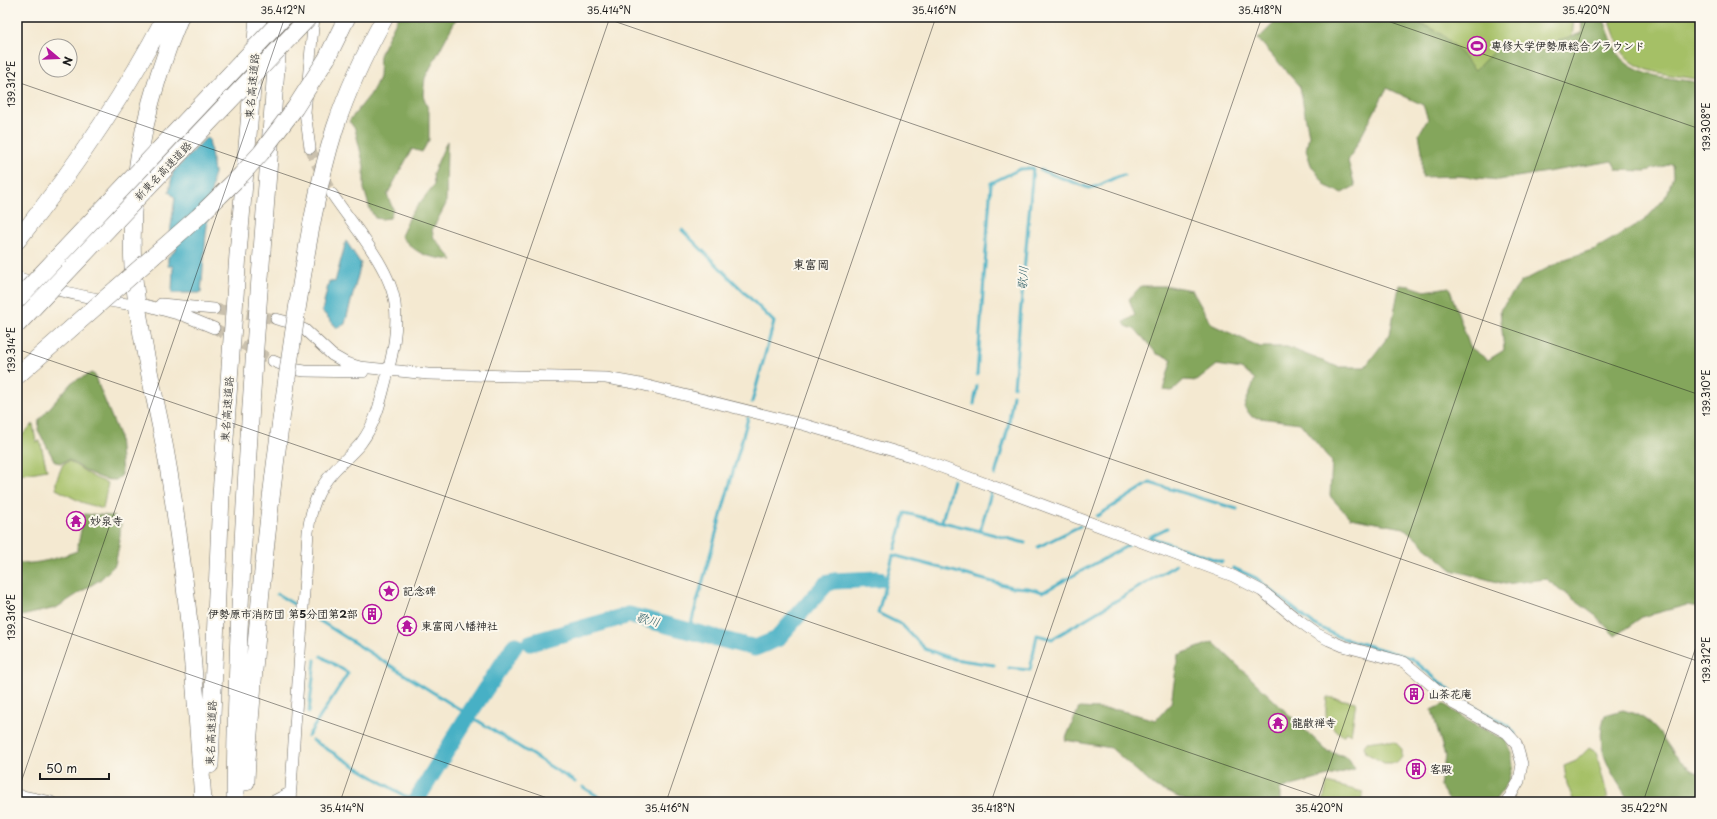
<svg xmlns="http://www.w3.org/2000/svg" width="1717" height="819" font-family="'Playpen Sans','Klee One',sans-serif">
  <rect width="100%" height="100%" fill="#fbf7ec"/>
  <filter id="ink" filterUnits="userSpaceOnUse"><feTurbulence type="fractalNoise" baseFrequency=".025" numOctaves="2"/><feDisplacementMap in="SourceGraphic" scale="8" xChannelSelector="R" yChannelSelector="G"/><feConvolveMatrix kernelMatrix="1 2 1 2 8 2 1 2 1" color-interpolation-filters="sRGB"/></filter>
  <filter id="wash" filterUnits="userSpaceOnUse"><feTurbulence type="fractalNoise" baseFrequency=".012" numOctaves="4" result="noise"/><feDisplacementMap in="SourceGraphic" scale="16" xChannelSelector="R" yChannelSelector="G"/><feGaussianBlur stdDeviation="0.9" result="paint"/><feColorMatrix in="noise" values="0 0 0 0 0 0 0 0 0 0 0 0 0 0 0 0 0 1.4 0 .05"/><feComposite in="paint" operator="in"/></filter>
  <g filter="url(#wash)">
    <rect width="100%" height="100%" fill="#f4e9d1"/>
    <path fill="#a5c066" stroke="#606e41" d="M1362,17H1574L1566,108L1402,75Z
      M1608,17H1700V80C1676,74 1641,76 1624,54C1617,44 1613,29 1608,17Z
      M33,424L36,442L40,441L47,470L19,475L17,474V440Z
      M69,461L95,478L108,483L103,509L81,502L56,489V481L63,464Z
      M1327,697L1356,702L1351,734L1346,732L1343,736C1324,720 1325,721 1327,697Z
      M1383,740L1395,742L1402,749V757L1397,763H1384L1366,753L1364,746L1367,742Z
      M1589,748L1596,752L1608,798L1603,802H1574L1567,784L1564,766L1576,761Z
      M1327,783L1363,792L1361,802H1323Z"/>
    <path fill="#84a65b" stroke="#50613c" d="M398,17H457L425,78L423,95L429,112V140L422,152L412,149L387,195L393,209L390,218L381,219L375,218L370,209L364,189V166L355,129L349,121L370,95L375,86L379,77L380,54Z
      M1280,17H1403L1407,22C1445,27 1452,45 1475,70L1498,47L1514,49L1551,52L1559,40L1582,33L1581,17H1603C1607,27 1614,49 1620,57C1639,79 1674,77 1700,83V607L1687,605L1642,617L1615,636L1596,616L1546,579L1505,584L1452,570L1404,528L1350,518L1330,496L1332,462L1300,423L1252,417L1244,407L1255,379L1241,369L1217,365L1197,381L1184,380L1172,391L1163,390L1172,359L1157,354L1136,330L1126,326L1124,322L1135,315L1129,299L1141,286H1169L1192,290L1211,324L1260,347H1287L1338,367H1365L1390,334L1398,292L1400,285L1410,286L1425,291L1449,287L1470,347L1488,360L1504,350L1500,310L1521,282L1565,259L1595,249L1645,220L1664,199L1668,192L1673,175L1672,164L1646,171L1617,170L1612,161L1499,180L1457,176L1422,177V151L1419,134L1428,119L1423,105L1387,88L1348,161L1355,186L1342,193L1326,186L1311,165L1306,150L1309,136L1300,87L1258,39Z
      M447,141L446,204L432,230L434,238L453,260C428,257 418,256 401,236L411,214L434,185L433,173Z
      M92,373L94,374L119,435L122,475L116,480C98,481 84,469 69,460L61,463L55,462L38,430L39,420L72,382Z
      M84,514L114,516L121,523L119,546L115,565L101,579L56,608L17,617V563C37,565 58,558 77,551Z
      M1213,642L1327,751L1348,757L1355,769L1280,789V802H1189L1155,787L1111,748L1065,740L1079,708L1118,710L1156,720L1171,703L1178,655Z
      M1444,704L1471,723L1506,740L1511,750L1513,766L1509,781L1494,802H1450L1440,786L1445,756L1432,710Z
      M1623,710C1629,712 1637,714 1643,718C1667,733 1670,762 1700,773V802L1629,801C1612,772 1593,751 1605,715Z"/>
    <path fill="#47b0c5" stroke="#326670" d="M207,137L209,139L214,172L206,234L201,293H172L173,266H168V257L177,249L169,240L175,198L169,192L173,172Z
      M346,241L361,264L345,324L337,328L322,311L329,281L335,282Z"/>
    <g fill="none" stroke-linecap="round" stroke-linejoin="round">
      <path stroke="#47b0c5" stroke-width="3" d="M1040,170L1089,188C1102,187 1111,177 1124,175
        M682,230L774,322L752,402
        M977,375L991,183L1020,169L1033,168L1014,387
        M974,404L977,386
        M995,475L1008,428L1013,395
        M1097,516L1150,483L1237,509
        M942,521L953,480
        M980,531L1025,543
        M1149,537L1222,562
        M1149,537L1167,528
        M1038,547L1080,526
        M895,549L905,513L980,531L991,493
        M1233,568L1256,578L1313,624L1339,637L1411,658L1461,700L1508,725L1515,734
        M277,594L297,606
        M312,616L575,782
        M689,631L748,418
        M994,665L954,659L925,649L902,625L878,613L893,555L1011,587L1028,588L1043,592L1129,545
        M1009,668L1030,670L1037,635L1052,639L1176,565
        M309,712L315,660
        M308,736L348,673L321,656
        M312,740L408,798
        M583,787L607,802"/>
      <path stroke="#47b0c5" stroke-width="17" d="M530,643L629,615L743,645
        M748,646L755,648L777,639L826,584L834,581L878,579
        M415,802L471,711L515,645"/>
    </g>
  </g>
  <g filter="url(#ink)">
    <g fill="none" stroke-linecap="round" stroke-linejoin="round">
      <path stroke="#c9c0ad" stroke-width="11" stroke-dasharray="11 5.5" stroke-linecap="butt" d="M310,148L316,163L332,194
        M214,309L276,319
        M214,328L273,361"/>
      <defs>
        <path id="minor" d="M310,148L305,112L314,17
          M17,277C53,291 89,298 127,304
          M161,304L214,309
          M145,305L185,316L214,328
          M276,319L288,322L305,330L332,355L346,363L360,367L428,374L606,378L640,384L805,425L914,457L1233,576L1262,591L1299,621L1317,634L1329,640L1343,646L1404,662L1454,704L1507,733L1516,743L1522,764L1519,781L1507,802
          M273,361L292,369L305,371L363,372
          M17,795L51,802
          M272,802L291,792
          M290,802L308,532C311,508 317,490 333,472C342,462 353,453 361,443C376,423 381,400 387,376C393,352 398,329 395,304C391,268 352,224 332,194"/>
        <path id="highway" d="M180,17C147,96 128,180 133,267C137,321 150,375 161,428C167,458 172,489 176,519C190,612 197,708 203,802
          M327,58L347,17
          M17,241C73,170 124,97 165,17
          M296,316C306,253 316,189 335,128C348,89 365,53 385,17
          M210,765L221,495L238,254L258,17
          M246,782C247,748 251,715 253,682C261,580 272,479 287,378
          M235,802C237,540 260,278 280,17"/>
      </defs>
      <use href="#minor" stroke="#68645b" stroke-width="12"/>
      <use href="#highway" stroke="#68645b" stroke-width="18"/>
      <use href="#minor" stroke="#fff" stroke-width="11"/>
      <use href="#highway" stroke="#fff" stroke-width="17"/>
      <defs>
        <path id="highway-bridge" d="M17,300L284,17
          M17,325L309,17
          M17,376L198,217L241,175L261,153L295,108L327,58
          M287,378L296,316"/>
      </defs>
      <use href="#highway-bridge" stroke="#68645b" stroke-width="18" stroke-linecap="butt"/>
      <use href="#highway-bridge" stroke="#fff" stroke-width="17"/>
    </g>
  </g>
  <path fill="none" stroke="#1c1c1c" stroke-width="1" stroke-opacity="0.45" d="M602,17L1700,395M1376,17L1700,129M17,82L1700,662M17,349L1333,802M17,615L559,802M17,794L285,17M340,802L610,17M666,802L936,17M991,802L1262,17M1317,802L1587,17M1643,802L1700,635"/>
  <defs>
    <symbol id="stadium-ring" viewBox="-11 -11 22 22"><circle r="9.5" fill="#fbf7ec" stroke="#b5179e" stroke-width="1.5"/><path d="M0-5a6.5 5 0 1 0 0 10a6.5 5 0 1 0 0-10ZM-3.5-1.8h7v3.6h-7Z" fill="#b5179e"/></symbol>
    <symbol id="temple-ring" viewBox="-11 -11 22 22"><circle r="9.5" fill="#fbf7ec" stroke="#b5179e" stroke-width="1.5"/><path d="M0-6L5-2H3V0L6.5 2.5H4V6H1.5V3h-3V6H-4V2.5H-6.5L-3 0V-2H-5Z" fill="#b5179e"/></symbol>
    <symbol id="sight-ring" viewBox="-11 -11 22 22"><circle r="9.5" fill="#fbf7ec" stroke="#b5179e" stroke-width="1.5"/><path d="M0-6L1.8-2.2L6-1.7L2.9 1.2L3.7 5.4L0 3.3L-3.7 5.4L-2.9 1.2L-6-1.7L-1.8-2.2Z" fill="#b5179e"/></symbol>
    <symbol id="building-ring" viewBox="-11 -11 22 22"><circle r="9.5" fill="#fbf7ec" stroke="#b5179e" stroke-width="1.5"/><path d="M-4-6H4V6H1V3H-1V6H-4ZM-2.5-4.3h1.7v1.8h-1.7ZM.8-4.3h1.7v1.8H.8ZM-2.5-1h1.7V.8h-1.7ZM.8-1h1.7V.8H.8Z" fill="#b5179e"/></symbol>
  </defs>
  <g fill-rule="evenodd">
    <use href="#stadium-ring" x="1466" y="35" width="22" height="22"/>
    <use href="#temple-ring" x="65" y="510" width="22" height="22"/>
    <use href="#sight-ring" x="378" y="580" width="22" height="22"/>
    <use href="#building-ring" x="361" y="603" width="22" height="22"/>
    <use href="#temple-ring" x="396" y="615" width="22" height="22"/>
    <use href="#building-ring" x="1403" y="683" width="22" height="22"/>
    <use href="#temple-ring" x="1267" y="712" width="22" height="22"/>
    <use href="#building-ring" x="1405" y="758" width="22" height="22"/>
  </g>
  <g text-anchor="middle" stroke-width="4" stroke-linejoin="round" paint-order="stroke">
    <g font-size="11" font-weight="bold" fill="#1c1c1c" stroke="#fbf7ec" text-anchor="start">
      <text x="1491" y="50">専修大学伊勢原総合グラウンド</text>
      <text x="90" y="525">妙泉寺</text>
      <text x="403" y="595">記念碑</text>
      <text x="358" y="618" text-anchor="end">伊勢原市消防団 第5分団第2部</text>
      <text x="421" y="630">東富岡八幡神社</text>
      <text x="1428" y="698">山茶花庵</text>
      <text x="1292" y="727">龍散禅寺</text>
      <text x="1430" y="773">客殿</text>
    </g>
    <g font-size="11" fill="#1c1c1c" stroke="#fbf7ec">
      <text transform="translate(252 86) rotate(-85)" y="4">東名高速道路</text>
      <text transform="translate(163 171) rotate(-46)" y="4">新東名高速道路</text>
      <text transform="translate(227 409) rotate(-86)" y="4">東名高速道路</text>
      <text transform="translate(211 733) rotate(-88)" y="4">東名高速道路</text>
    </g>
    <g font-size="12" font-weight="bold" fill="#1c1c1c" stroke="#fbf7ec">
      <text x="811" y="269">東富岡</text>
    </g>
    <g font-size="12" font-style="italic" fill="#2f5f68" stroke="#fbf7ec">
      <text transform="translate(1023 278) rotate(-85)" y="4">歌川</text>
      <text transform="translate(648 620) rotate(15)" y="4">歌川</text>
    </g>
  </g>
  <rect width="1717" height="819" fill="none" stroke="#fbf7ec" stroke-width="44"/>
  <g transform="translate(58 58) rotate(109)"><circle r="19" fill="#fbf7ec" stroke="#a29f99"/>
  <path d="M0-3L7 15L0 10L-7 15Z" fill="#b5179e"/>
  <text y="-6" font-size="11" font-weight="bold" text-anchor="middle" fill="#1c1c1c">N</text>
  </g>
  <path d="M40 773v6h69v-6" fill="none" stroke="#1c1c1c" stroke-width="2"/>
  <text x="46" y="773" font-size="12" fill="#1c1c1c" stroke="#fbf7ec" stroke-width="3" paint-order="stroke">50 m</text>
  <rect x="22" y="22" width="1673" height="775" fill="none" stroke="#1c1c1c" stroke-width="1.5"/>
  <g font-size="10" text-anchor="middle" fill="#1c1c1c">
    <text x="283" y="14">35.412°N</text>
    <text x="609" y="14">35.414°N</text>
    <text x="934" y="14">35.416°N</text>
    <text x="1260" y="14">35.418°N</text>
    <text x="1586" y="14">35.420°N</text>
    <text transform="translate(11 84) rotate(-90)" y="4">139.312°E</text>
    <text transform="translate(1706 127) rotate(-90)" y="4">139.308°E</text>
    <text transform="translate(11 350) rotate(-90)" y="4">139.314°E</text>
    <text transform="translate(1706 393) rotate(-90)" y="4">139.310°E</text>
    <text transform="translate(11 617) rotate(-90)" y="4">139.316°E</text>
    <text transform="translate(1706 660) rotate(-90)" y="4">139.312°E</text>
    <text x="342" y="812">35.414°N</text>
    <text x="667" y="812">35.416°N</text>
    <text x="993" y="812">35.418°N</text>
    <text x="1319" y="812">35.420°N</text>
    <text x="1644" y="812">35.422°N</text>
  </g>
</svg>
